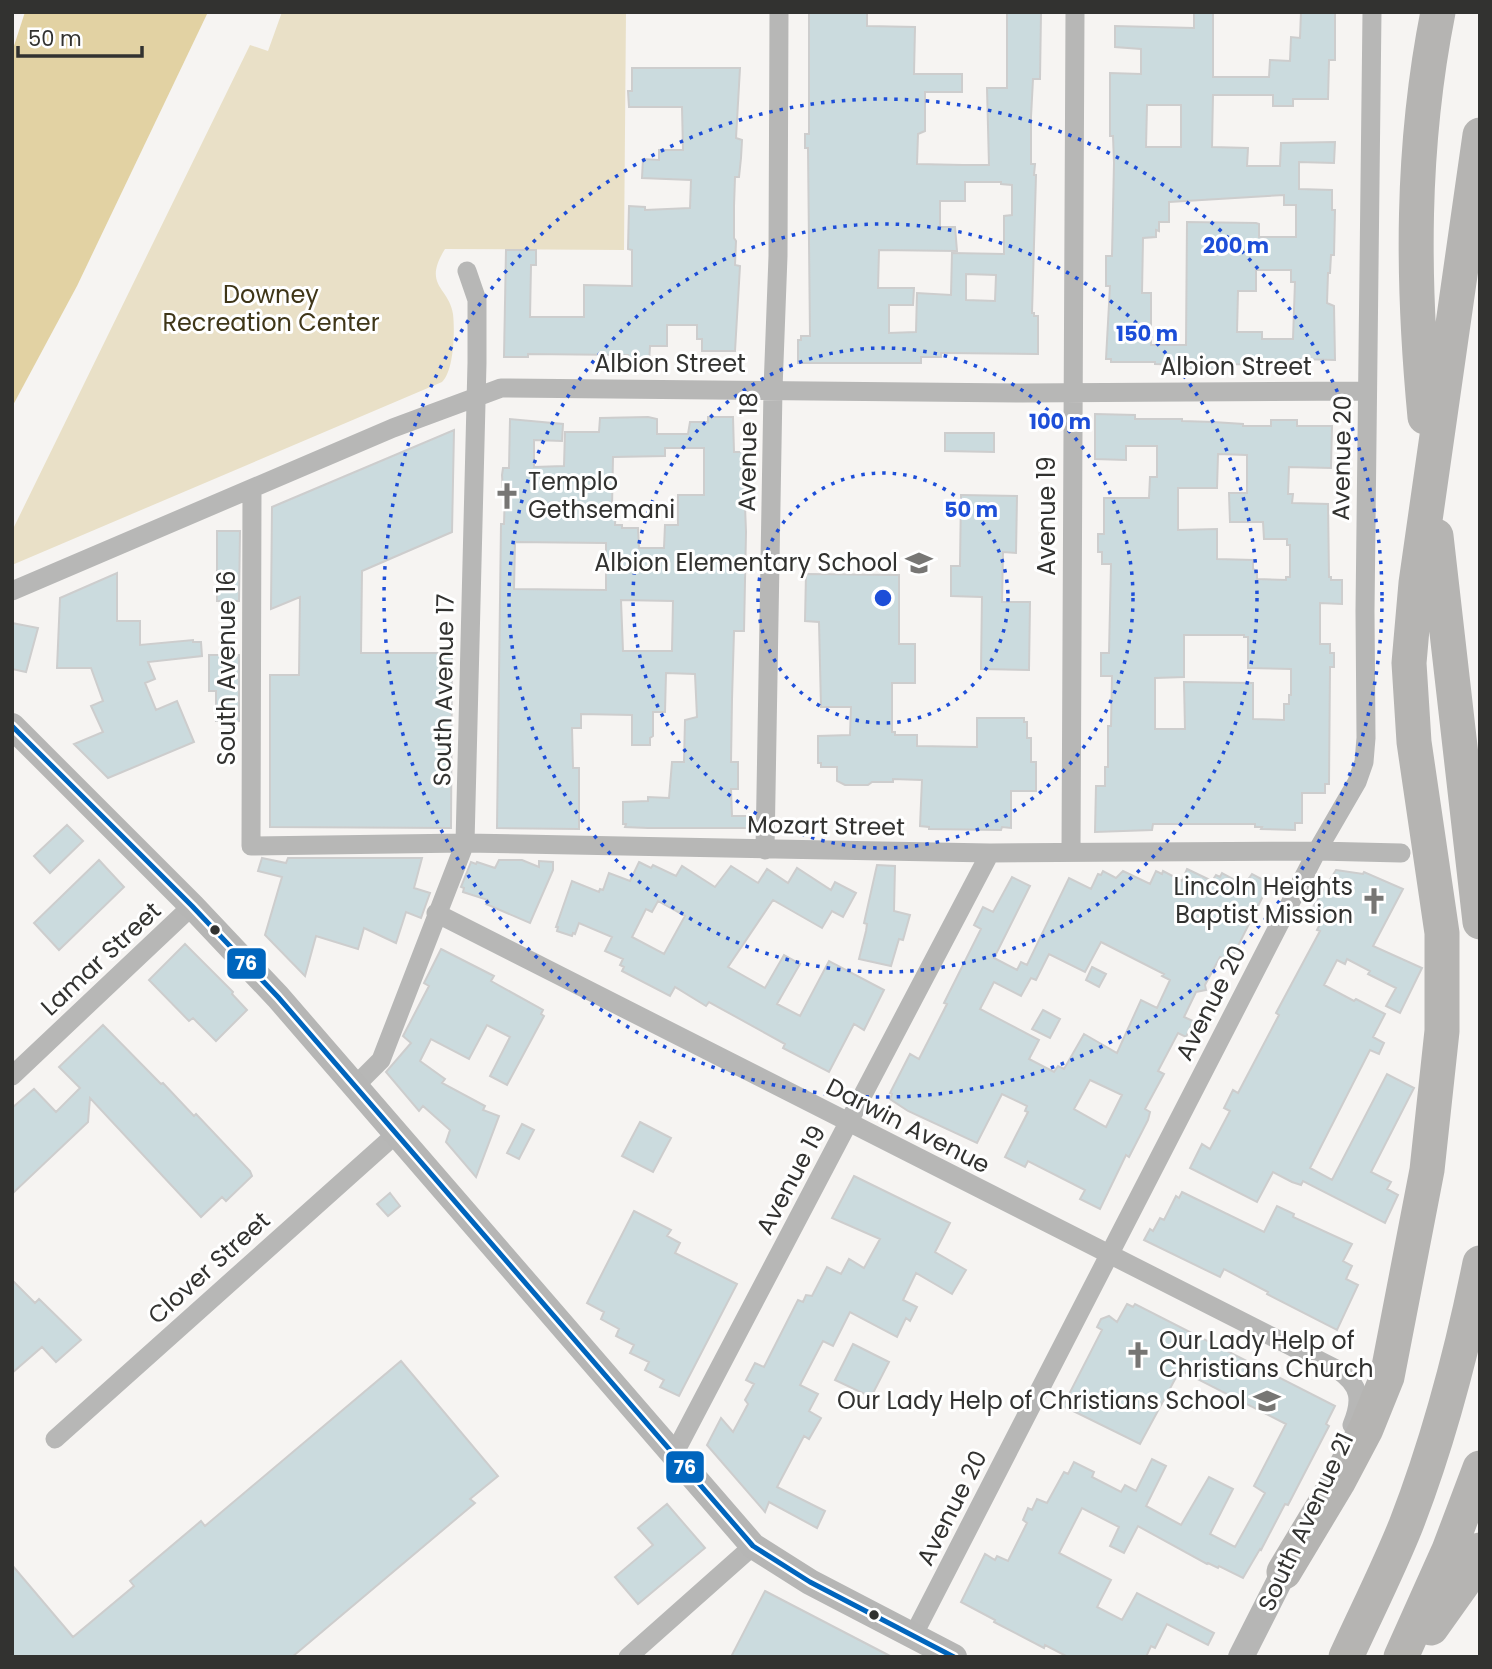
<svg xmlns="http://www.w3.org/2000/svg" width="1492" height="1669" font-family="Poppins,sans-serif">
  <rect width="100%" height="100%" fill="#f6f4f2"/>
  <path fill="#e9e0c7" d="M282,12H626L624,250L445,249C422,286 449,287 453,314C455,331 454,371 442,382L12,565V531L250,45L268,51Z"/>
  <path fill="#e2d2a3" d="M25,12H208L77,286L12,407V52Z"/>
  <path fill="#cbdbde" stroke="#cdcdcd" stroke-width="2" fill-rule="evenodd" d="M809,12H867V26L915,27L914,74H962V92H925V131L918,134L917,164L963,165H989L987,88H1007V12H1041L1040,79H1033L1031,117V164H1035L1034,175H1036L1032,313H1034V316H1038V354L945,353H941V357H921V363H798V340H801V336H810L808,148H805V134H809ZM965,182H1001V184L1012,185V215L1004,216V254L952,253L951,295L917,293L916,332L889,333V305H913L914,288H878L879,250L957,251L955,227H940V201H965ZM966,274L996,275L995,301L966,300Z
    M1194,12H1213V77H1269L1270,60L1290,61L1291,37L1300,38L1301,12H1335V60H1329L1328,99H1293V106H1273V95H1213L1212,147L1248,148L1247,166H1280L1281,143L1335,142L1334,163L1299,162V189L1332,190V210H1335L1334,255H1331L1330,273H1328L1327,303L1334,306L1335,360L1296,359V363H1291V365L1217,364V369L1188,368V365L1155,364V362H1111V359H1106L1110,286H1106V256H1112L1114,163L1113,136H1110V73L1141,74V49L1115,47V26L1194,28ZM1147,105H1181V147H1146ZM1284,195V205H1296V237H1259V224L1256,223L1187,222L1186,345H1151V293H1142L1143,238L1156,237V230L1159,231V222H1169V202ZM1256,270H1291V282H1295L1293,339H1262V332H1237L1238,291H1256Z
    M632,68H740L736,138L742,140L741,158L739,177H735L734,206V238L736,241L735,265L740,266L735,351H702V339H697V325H667V346H650L649,363H628V355L528,354V357H504L506,250H536V265H531L530,317H584V285L632,286V250L628,249L629,206L645,207V210L690,208L691,180L642,178L643,159L659,160V150H683L682,107H629L628,91H632Z
    M1095,414L1135,415V419H1182V421L1213,422L1243,424V426H1271V420H1297V426H1332L1331,468L1289,467L1288,494H1293L1292,503L1328,504L1329,577H1331V580H1342V604L1320,603V644H1330V653H1334V667H1330L1329,784H1325V793H1302V823H1295V830L1261,829L1262,827H1255V824H1153L1152,830L1095,832L1096,786H1105V767H1108V726H1111L1112,676H1101V653H1109L1111,564H1102V552H1098V534H1104V498H1149L1150,477H1157V446H1126V460L1095,459ZM1218,454L1247,455V493H1229L1230,522H1263L1264,539H1287V545H1290V577H1286V580L1257,579V571L1253,569V560L1217,559V529L1178,530V488H1217ZM1184,635H1244V637H1248V668L1291,669V695H1289V704H1284V720L1253,719V683L1184,682L1185,729H1155V678L1184,677Z
    M648,417L657,419V434H688L690,422H708V417H733L734,452H747V481H744L746,532L744,631H734L732,699L731,762H738V789H731L732,816H753V828H648L625,827L626,824H623V802L648,801V797L669,798L672,762H684L685,720L697,717L695,674L666,673L665,712H653V736L650,738V745H632V715L581,714V728H572L573,768H579V829L497,828L501,524H504L505,493H503L502,475L503,468H509L510,419L563,424L562,441L534,440V467L564,466L565,432H599L600,418ZM665,448H704V495H678V525H665L664,548H639L638,528H622V525H615L616,507H612L613,457L665,456ZM515,542L606,543V590L514,589ZM621,600L673,601L672,651H623Z
    M454,430L452,532L362,571L361,653H452L451,828L270,827V675H299L300,597L271,609L272,507Z
    M945,433H994V452L945,451Z
    M961,495L1017,496L1016,553L1003,552L1002,602H1030L1029,670L981,669L982,597L951,596V566H960Z
    M217,531H240L239,601H217Z
    M117,573V621H140V645L193,640V642H201L202,656L148,662L155,679L145,683L156,710L177,701L194,742L108,778L74,744L103,732L91,706L103,701L91,668H57L60,598Z
    M806,574L899,575V644H915V683H892V732H895V735H917V746L977,747V718H1024V722H1027V738H1031V762H1036V791H1011V828L1002,827L1001,830L929,829V827L920,826L922,780L893,779V782H872L868,785H845L837,781V767H821V763H818V736L850,735L851,707H821L819,622L805,621Z
    M12,623L38,628L26,672L12,669Z
    M209,655H239V721H216V691H209Z
    M67,825L83,841L50,873L34,856Z
    M262,858L286,863L288,858H422L414,888L430,893L421,918L406,912L396,943L364,928L358,949L316,936L305,976L265,935L282,877L258,871Z
    M99,860L124,887L59,950L34,923Z
    M499,860H522L539,867V861L553,862V870L530,923L486,904L488,900L463,892L464,888L461,887L471,862L476,864L477,862L495,868Z
    M639,862L651,868L653,865L676,876L682,866L715,887L731,866L758,883L767,869L788,883L797,868L831,890L835,882L856,893L843,917L832,911L822,928L773,900L728,967L765,988L784,955L800,964L777,1004L800,1016L829,961L884,990L864,1030L854,1024L829,1072L783,1048L785,1044L709,1002L706,1006L675,987L670,996L622,971L624,967L620,965L623,959L605,951L612,937L579,923L575,934L573,933L572,936L557,931L558,927H556L572,881L599,892L600,889L603,890L609,873L630,881ZM658,901L685,916L664,954L632,937L646,909L652,912Z
    M877,865L895,866L894,911L910,915L903,940L899,939L891,966L859,959L866,931L867,924L864,923Z
    M1187,869L1212,881L1216,875L1220,877L1222,873L1244,885L1252,874L1265,881L1264,883L1268,886L1230,962L1220,957L1205,985L1206,990L1196,992L1184,1017L1193,1021L1191,1026L1186,1037L1178,1033L1158,1071L1164,1074L1145,1109L1150,1112L1148,1120L1129,1157L1126,1155L1100,1209L1080,1199L1085,1190L1028,1161L1025,1167L1005,1157L1028,1112L1025,1111L1027,1106L1002,1094L977,1143L908,1111L890,1099L892,1094L890,1093L910,1054L919,1059L947,1004L944,1003L981,929L974,925L983,907L993,912L1012,877L1030,886L994,958L1017,970L1021,962L1027,965L1069,878L1091,889L1098,874L1101,875L1103,871L1116,878L1123,871L1150,884L1156,871L1162,874L1163,871L1182,881ZM1101,942L1164,974L1162,976L1170,980L1157,1008L1141,1000L1117,1053L1084,1034L1064,1069L1058,1066L1054,1072L1029,1059L1039,1040L980,1009L994,982L1021,996L1031,978L1036,980L1049,954L1085,972ZM1090,1080L1122,1095L1106,1127L1074,1109Z
    M1336,870L1363,874L1364,872L1403,889L1373,946L1422,968L1400,1013L1386,1006L1396,988L1368,974L1370,971L1347,959L1345,964L1337,960L1324,985L1354,1001L1356,999L1385,1014L1373,1037L1384,1043L1379,1054L1370,1050L1310,1168L1332,1180L1387,1074L1414,1088L1371,1172L1391,1182L1387,1189L1398,1195L1385,1223L1303,1181L1301,1185L1292,1182L1273,1172L1257,1202L1190,1168L1202,1144L1210,1149L1230,1111L1224,1108L1233,1090L1238,1093L1279,1015L1276,1013L1320,931L1317,930L1325,915L1313,907Z
    M185,944L233,992L232,994L247,1010L216,1041L193,1018L189,1021L149,980Z
    M441,949L494,976L491,981L543,1010L541,1014L544,1016L507,1085L490,1076L510,1037L487,1025L469,1059L431,1039L420,1061L445,1079L442,1083L485,1106L483,1110L499,1116L476,1177L446,1142L450,1130L423,1106L419,1111L386,1072L411,1043L403,1036L429,986L424,983Z
    M1092,967L1106,974L1099,987L1086,980Z
    M1043,1010L1060,1019L1050,1038L1032,1029Z
    M103,1025L161,1084L163,1083L194,1116L196,1114L250,1171L252,1176L226,1201L222,1197L201,1217L90,1098L88,1122L12,1194V1108L34,1089L56,1112L80,1088L59,1067Z
    M640,1122L671,1138L653,1172L622,1156Z
    M522,1124L534,1130L519,1159L507,1153Z
    M854,1176L950,1223L935,1252L966,1270L952,1294L916,1273L903,1300L917,1307L910,1321L906,1318L897,1337L850,1312L833,1346L823,1341L800,1385L818,1394L809,1411L821,1418L809,1439L804,1436L777,1487L825,1511L817,1528L769,1502L765,1512L707,1445L721,1418L733,1432L748,1404L745,1400L754,1384L746,1380L755,1363L764,1367L798,1300L803,1302L806,1295L812,1296L827,1267L841,1274L849,1259L864,1268L880,1239L832,1218Z
    M1182,1192L1264,1232L1277,1206L1294,1214L1293,1217L1352,1244L1343,1261L1352,1266L1346,1279L1358,1285L1337,1330L1267,1294L1268,1292L1224,1269L1220,1277L1144,1240L1150,1229L1153,1231L1160,1218L1164,1220L1176,1196L1179,1198Z
    M390,1193L400,1206L388,1216L377,1204Z
    M634,1211L671,1230L667,1236L680,1243L675,1253L737,1284L679,1396L660,1387L664,1380L645,1370L649,1362L630,1353L634,1345L616,1336L619,1329L601,1319L604,1312L587,1303Z
    M12,1280L35,1303L39,1299L81,1340L56,1362L42,1347L12,1373Z
    M1127,1304L1133,1307L1135,1304L1335,1406L1326,1424L1329,1426L1288,1505L1285,1504L1261,1550L1260,1549L1243,1578L1219,1566L1218,1568L1208,1563L1207,1564L1138,1526L1124,1553L1110,1546L1119,1527L1082,1508L1059,1553L1111,1580L1097,1607L1122,1620L1137,1593L1214,1633L1208,1645L1167,1624L1155,1648L1151,1646L1146,1657H1068L1045,1645L1044,1648L994,1622L995,1620L961,1602L985,1554L995,1560L997,1556L1008,1561L1027,1523L1023,1520L1028,1508L1032,1510L1037,1499L1047,1503L1064,1472L1068,1474L1074,1462L1094,1472L1092,1477L1121,1492L1125,1485L1136,1491L1152,1459L1166,1466L1146,1506L1181,1525L1209,1477L1233,1489L1210,1534L1235,1547L1265,1493L1254,1486L1286,1424L1180,1370L1140,1444L1063,1406L1102,1330L1097,1327L1101,1319L1109,1316L1117,1322Z
    M853,1344L889,1362L871,1397L835,1380Z
    M401,1361L498,1476L470,1499L475,1503L292,1657H12V1565L73,1637L134,1586L130,1581L201,1521L205,1526Z
    M667,1504L705,1548L638,1604L615,1577L653,1545L638,1528Z
    M765,1591L892,1657H731Z"/>
  <g fill="none" stroke-linecap="round" stroke-linejoin="round">
    <path stroke="#b7b7b6" stroke-width="19" d="M252,489L251,846L465,843L990,853L1317,851L1401,853
      M12,591L393,428L501,388L1021,393L1367,391
      M765,850L773,389L778,256L779,12
      M1071,851L1075,12
      M436,913L1338,1370C1361,1386 1362,1400 1352,1425
      M12,1076L192,906
      M355,1086L381,1060L465,843L477,363V300L467,271
      M55,1439L396,1134
      M673,1456L990,853
      M913,1636L1317,851L1357,782L1364,762L1366,738L1365,611L1372,12
      M628,1657L753,1546"/>
    <path stroke="#b6b6b5" stroke-width="26" d="M12,726L192,906L278,997L753,1546L810,1582L954,1657
      M1241,1657L1284,1572"/>
    <path stroke="#b5b4b2" stroke-width="35" d="M1425,417C1412,280 1411,148 1438,12
      M1436,536L1480,922
      M1284,1572L1338,1482L1366,1429L1387,1377L1427,1170L1442,1031V933L1414,742L1409,663L1416,583L1480,135
      M1431,1628L1463,1583L1480,1550
      M1346,1657C1366,1613 1388,1570 1406,1525C1439,1440 1462,1352 1480,1263
      M1401,1657L1449,1550L1480,1468"/>
    <defs>
      <path id="bus-1" d="M12,726L192,906L278,997L753,1546L810,1582L954,1657"/>
    </defs>
    <use href="#bus-1" stroke="#fff" stroke-width="10"/>
    <use href="#bus-1" stroke="#0065bd" stroke-width="5"/>
  </g>
  <g fill="none" stroke="#1d4ed8" stroke-width="3.5" stroke-dasharray="3.5 7">
    <circle cx="883" cy="598" r="125"/>
    <circle cx="883" cy="598" r="250"/>
    <circle cx="883" cy="598" r="374"/>
    <circle cx="883" cy="598" r="499"/>
  </g>
  <defs>
    <symbol id="church-bare" viewBox="-9 -9 18 18"><path d="M-1.2-6h2.4v3.5h3.3v2.4h-3.3V6h-2.4V-.1h-3.3v-2.4h3.3Z" fill="#777674" stroke="#fff" stroke-width="2.5" paint-order="stroke"/></symbol>
    <symbol id="school-bare" viewBox="-9 -9 18 18"><path d="M0-5L7-2L0 1L-7-2ZM-4 1L0 2.5L4 1V4Q0 6-4 4Z" fill="#777674" stroke="#fff" stroke-width="2.5" paint-order="stroke"/></symbol>
  </defs>
  <g fill-rule="evenodd">
    <use href="#church-bare" x="488" y="477" width="38" height="38"/>
    <use href="#school-bare" x="900" y="544" width="38" height="38"/>
    <use href="#church-bare" x="1355" y="882" width="38" height="38"/>
    <use href="#church-bare" x="1119" y="1336" width="38" height="38"/>
    <use href="#school-bare" x="1248" y="1382" width="38" height="38"/>
  </g>
  <g fill="#323230" stroke="#fff" stroke-width="2.5">
    <circle cx="215" cy="930" r="6"/>
    <circle cx="874" cy="1615" r="6"/>
  </g>
  <g text-anchor="middle" stroke-width="6" stroke-linejoin="round" paint-order="stroke">
    <g font-size="24" fill="#3f3618" stroke="#fff">
      <text x="271" y="303">Downey<tspan x="271" dy="28">Recreation Center</tspan></text>
    </g>
    <g font-size="24" fill="#323230" stroke="#fff">
      <text x="670" y="372">Albion Street</text>
      <text x="1236" y="375">Albion Street</text>
      <text transform="translate(748 452) rotate(-89)" y="8">Avenue 18</text>
      <text transform="translate(1342 458) rotate(-89)" y="8">Avenue 20</text>
      <text transform="translate(1047 516) rotate(-90)" y="8">Avenue 19</text>
      <text transform="translate(227 668) rotate(-90)" y="8">South Avenue 16</text>
      <text transform="translate(444 690) rotate(-89)" y="8">South Avenue 17</text>
      <text transform="translate(826 826) rotate(1)" y="8">Mozart Street</text>
      <text transform="translate(101 959) rotate(-43)" y="8">Lamar Street</text>
      <text transform="translate(1211 1003) rotate(-63)" y="8">Avenue 20</text>
      <text transform="translate(908 1126) rotate(27)" y="8">Darwin Avenue</text>
      <text transform="translate(791 1180) rotate(-62)" y="8">Avenue 19</text>
      <text transform="translate(209 1268) rotate(-42)" y="8">Clover Street</text>
      <text transform="translate(952 1508) rotate(-63)" y="8">Avenue 20</text>
      <text transform="translate(1306 1522) rotate(-65)" y="8">South Avenue 21</text>
    </g>
    <g font-size="24" fill="#323230" stroke="#fff" text-anchor="end">
      <text x="528" y="490" text-anchor="start">Templo<tspan x="528" dy="28">Gethsemani</tspan></text>
      <text x="898" y="571">Albion Elementary School</text>
      <text x="1353" y="895">Lincoln Heights<tspan x="1353" dy="28">Baptist Mission</tspan></text>
      <text x="1159" y="1349" text-anchor="start">Our Lady Help of<tspan x="1159" dy="28">Christians Church</tspan></text>
      <text x="1246" y="1409">Our Lady Help of Christians School</text>
    </g>
  </g>
  <circle cx="883" cy="598" r="10" fill="#1d4ed8" stroke="#fff" stroke-width="3.5"/>
  <g font-size="21" text-anchor="middle" font-weight="bold" fill="#1d4ed8" stroke="#fff" stroke-width="6" stroke-linejoin="round" paint-order="stroke">
    <text x="1236" y="253">200 m</text>
    <text x="1147" y="341">150 m</text>
    <text x="1060" y="429">100 m</text>
    <text x="971" y="517">50 m</text>
  </g>
  <g stroke="#fff" stroke-width="2.5">
    <rect x="226" y="947" width="41" height="33" rx="7" fill="#0065bd"/>
    <rect x="665" y="1450" width="40" height="34" rx="7" fill="#0065bd"/>
  </g>
  <g font-size="19" text-anchor="middle" font-weight="bold" fill="#fff">
    <text x="246" y="970">76</text>
    <text x="685" y="1474">76</text>
  </g>
  <rect width="1492" height="1669" fill="none" stroke="#323230" stroke-width="28"/>
  <path d="M18 46v10h124v-10" fill="none" stroke="#323230" stroke-width="3.5"/>
  <text x="28" y="46" font-size="21" fill="#323230" stroke="#ffffff" stroke-width="5" paint-order="stroke">50 m</text>
</svg>
